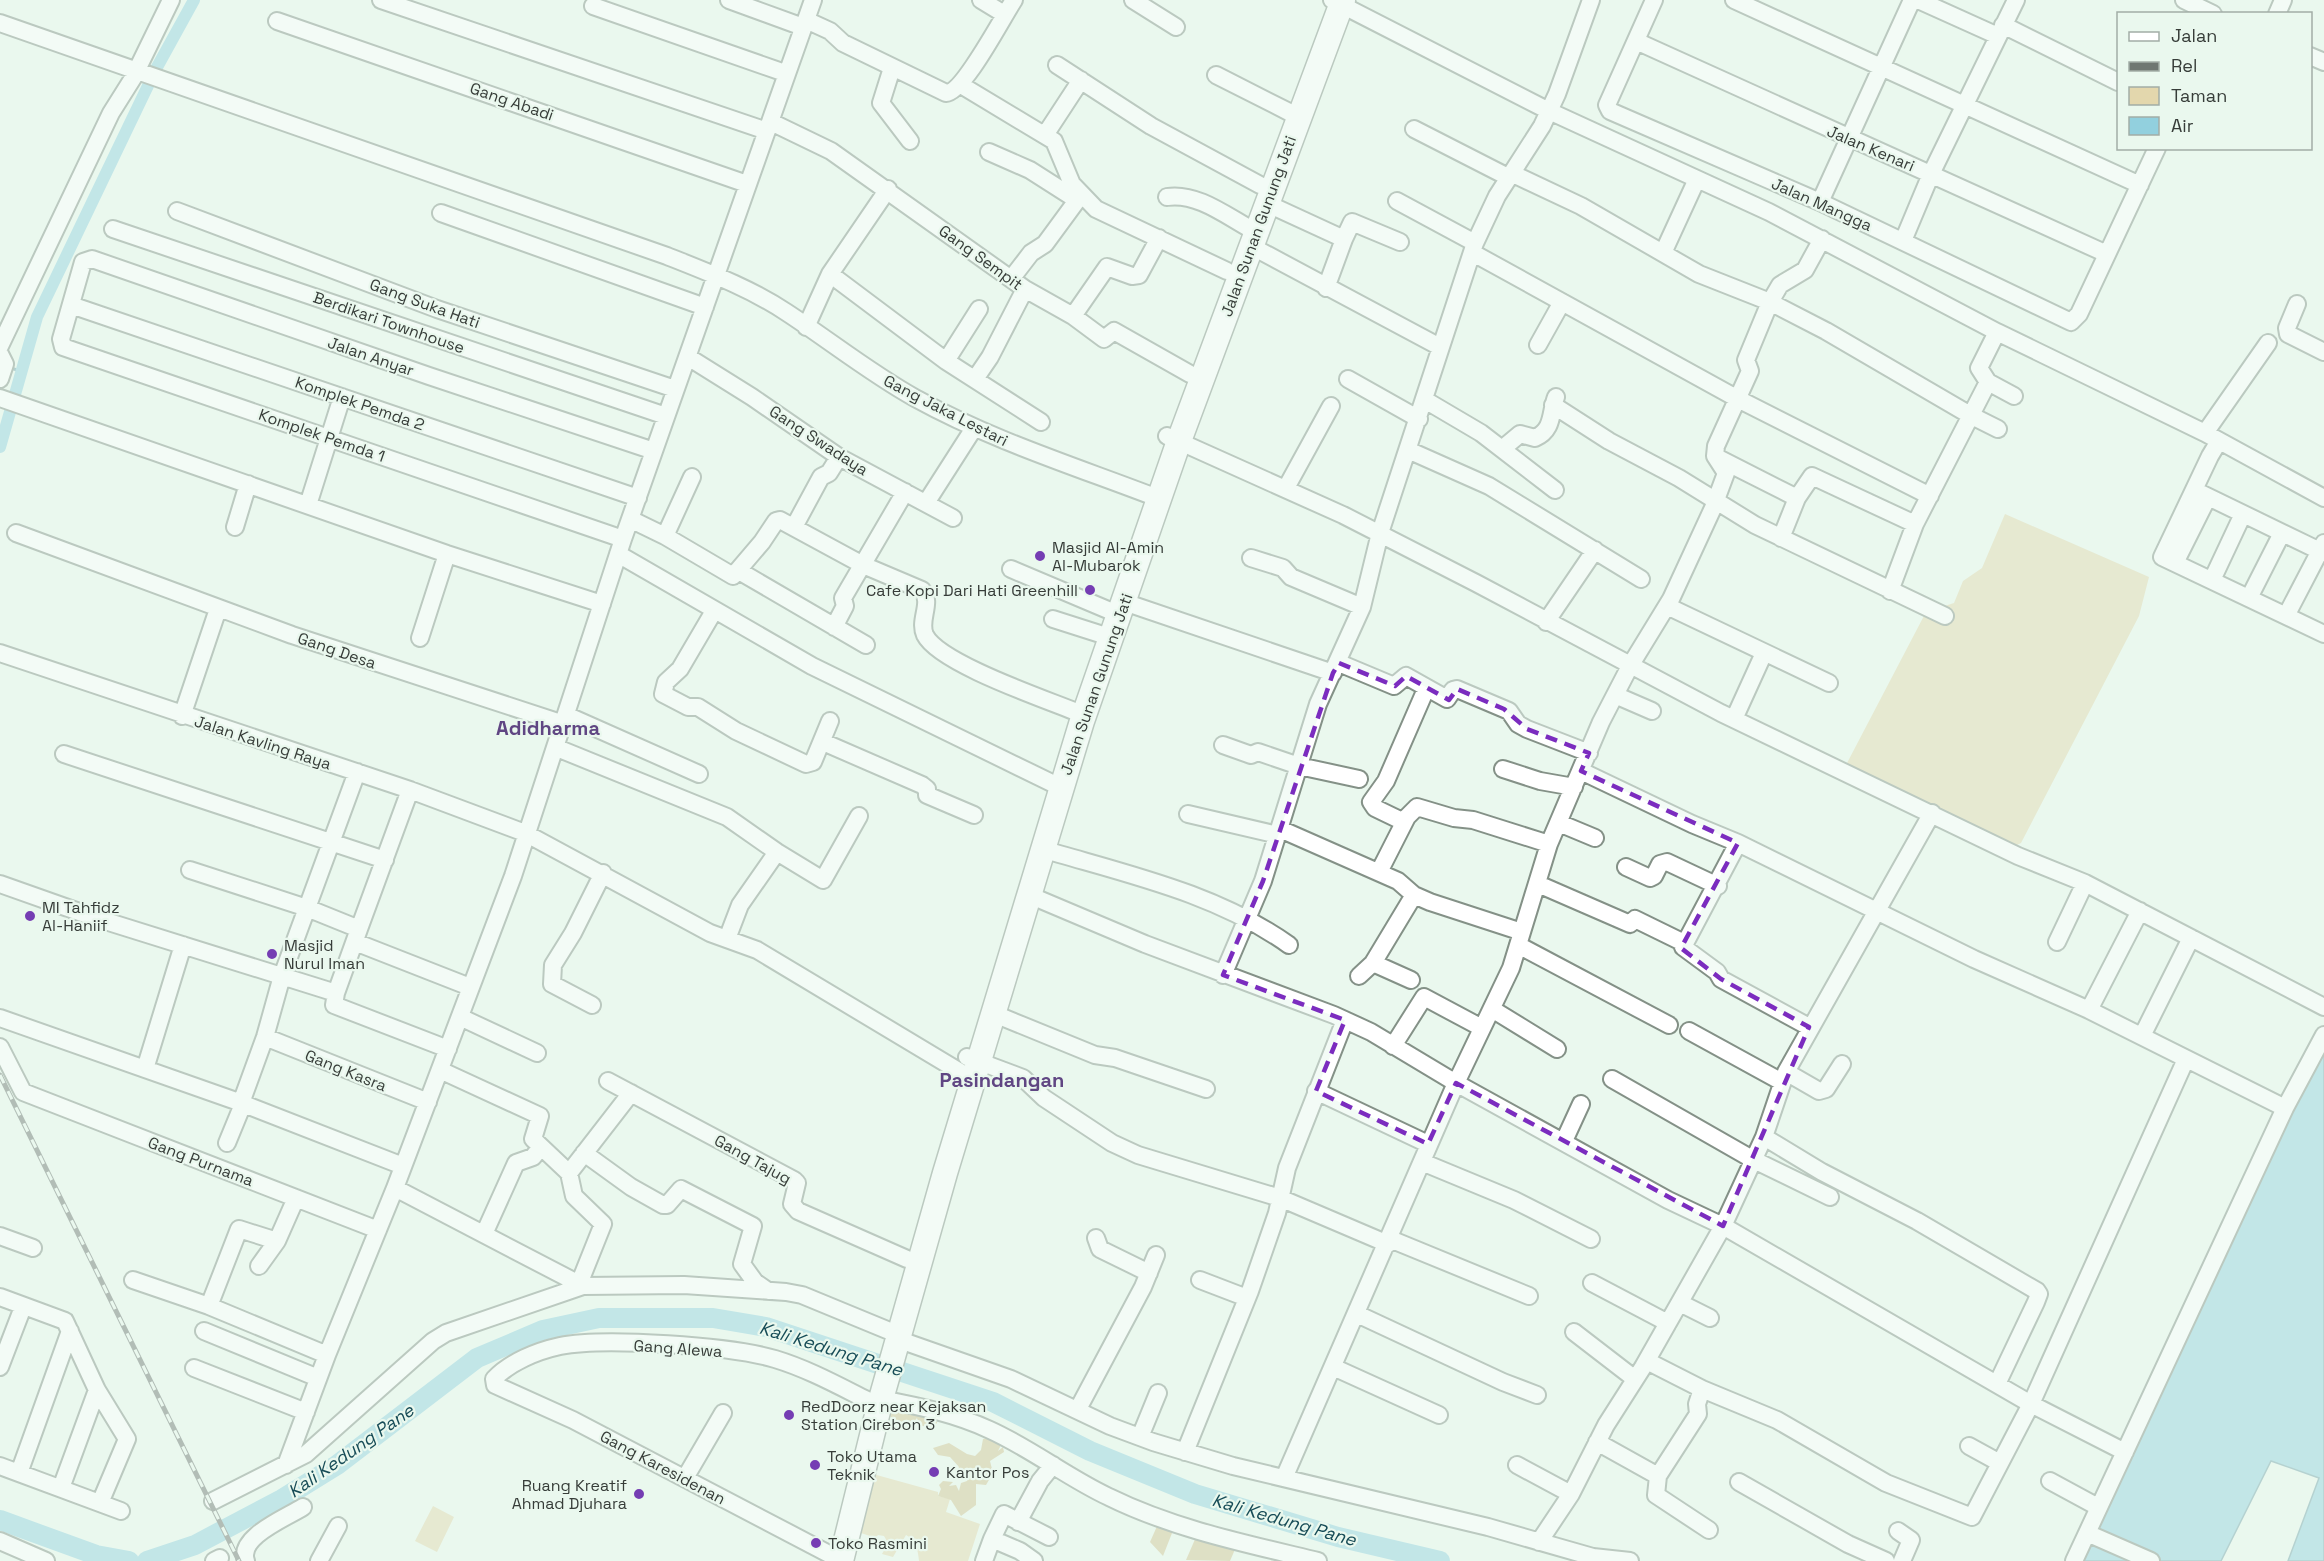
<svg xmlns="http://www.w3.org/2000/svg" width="2324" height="1561" font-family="'Space Grotesk',sans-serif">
  <rect width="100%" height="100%" fill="#eaf8ee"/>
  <path fill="#e3d7ad" d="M2005,514L2149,577L2139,616L2021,843L2015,846L1846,765L1926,612L1954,603L1963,581L1982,568Z
    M873,1474L938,1492V1496L950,1499L946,1512L980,1524L968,1561H919C918,1550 916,1540 906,1535L893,1557L882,1554L888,1543L884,1536L878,1535L871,1542L870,1536L858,1532Z
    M433,1506L454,1517L437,1552L415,1541Z"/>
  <path fill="#d1c393" d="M887,1406L936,1416L937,1423L931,1428L919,1425L917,1418L912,1424L892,1420L890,1415H885Z
    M991,1437L1002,1443L998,1451L1003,1447L1004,1452L990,1461L993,1473L986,1485L976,1484V1505L961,1516L951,1500L938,1496L941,1489L939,1485L943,1481L953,1482L949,1486L956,1485L959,1491L961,1483L967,1481L968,1475H956L959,1467L950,1457L938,1455L933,1448L949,1443L967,1454L975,1456L981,1450L983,1439Z
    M1158,1524L1174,1528L1163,1556L1150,1542Z
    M1196,1537L1236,1547L1230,1561L1186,1560Z"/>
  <path fill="#92d0de" stroke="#77a4ac" stroke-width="1.5" d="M2324,1042V1561H2288L2319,1478L2271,1461L2221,1561H2077Z"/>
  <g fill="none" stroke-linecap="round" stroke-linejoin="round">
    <path stroke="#77a4ac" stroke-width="3" d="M11,368L23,372"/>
    <path stroke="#92d0de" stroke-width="12" d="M0,447L37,317L156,69L194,0"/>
    <path stroke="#92d0de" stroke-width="20" d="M0,1520L96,1555L129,1561
      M147,1561L195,1545L282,1499L337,1465L477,1358L543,1330L599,1318H713L766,1327L993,1402L1090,1451L1195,1494L1338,1537L1440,1561"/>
    <defs>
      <path id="minor" d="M381,0L767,131
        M729,0L803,27
        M813,0L623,539L513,876L395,1188L583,1286L684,1285L786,1292L802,1295L887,1330
        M981,0L1004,14
        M1133,0L1176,27
        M1332,0L1549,111L1769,212L1997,332L2205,433L2324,498
        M1654,0L1607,105L1610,111L1820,202L2071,322L2079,314L2157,148
        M1734,0L2140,185
        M1918,0L1998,36
        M2184,0L2213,14
        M593,6L785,73
        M2277,14L2283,0
        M806,20L830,31L843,43L946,93C964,92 1002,18 1014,0
        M277,21L747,184
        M0,23L667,256C707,272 750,288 786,312C829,340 870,373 915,398C993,441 1077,467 1160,499
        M2003,25L2118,82
        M1636,41L2107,254
        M2310,56L2324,62
        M1057,65L1151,126L1260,185
        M892,68L881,103L910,141
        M1216,75L1289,112
        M961,85L1054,141L1072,184L1096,209L1227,271
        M771,122L831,151L1025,289L1073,316L1104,339L1114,331L1190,374
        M1414,129L1508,177
        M1045,135L1081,80
        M989,152L1030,170L1077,200
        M1511,173L1581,206L1699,274L1770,302L1826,331L1970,415L1998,429
        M1167,197C1198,192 1229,218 1256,232
        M1397,201L1475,243
        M1820,202L1912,0
        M1268,204L1344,239L1352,222L1400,242
        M177,211L437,309L675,389
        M441,213L705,307
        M113,229L666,416
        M1903,241L1931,174L2016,0
        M1251,246L1440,347
        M1473,253L1738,399L1930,496
        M1663,253L1697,179
        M830,274L946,361L1041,422
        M1011,279L1031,253L1045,244L1081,195
        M1326,288L1344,239
        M2297,304L2287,328L2288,334L2324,352
        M71,305L638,498
        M1073,316L1107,267L1132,276L1139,275L1159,238
        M806,327L830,274L888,189
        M1538,345L1562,302
        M0,346L111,113L133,78L171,0
        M0,354L5,364L0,379
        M688,357L752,397L839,457L953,518
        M946,361L979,309
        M975,379L990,357L1025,289
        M1348,379L1419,419
        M1988,382L2014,396
        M0,398L447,554L602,604
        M1425,400L1481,433L1555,490
        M1553,405L1609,441L1679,478L1755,525L1945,616
        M2205,433L2268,343
        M1167,436L1343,515L1476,583L1721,713L2018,856L2085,883L2324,1007
        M2219,441L2210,456L2162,557L2324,634
        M1502,449L1520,434L1535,438C1554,430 1550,412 1556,397
        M1408,450L1489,486L1641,579
        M1718,458L1797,498
        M1286,488L1331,406
        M2194,490L2324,553
        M926,503L974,428
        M308,505L342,397
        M630,519L665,536L692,477
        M235,527L248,484
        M794,527L821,477L829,473L839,457
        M16,533L292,635L564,724
        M665,536L733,576L762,542L776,521L780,520L863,565L922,590C933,603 918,620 925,635C939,663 1042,698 1074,711
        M1781,538L1797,498L1812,476L1915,524
        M623,539L63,347L61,339L83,262L92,259L429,376L654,451
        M618,554L812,666L1062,788
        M1251,558L1283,568L1291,577L1362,607
        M2175,563L2208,497
        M1011,569L1108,610
        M739,571L866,645
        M2212,580L2243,514
        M1890,591L1915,524L1988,382L1979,368L1997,332
        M2249,598L2282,533
        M1124,602L1333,673
        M1667,606L1829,683
        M714,611L680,669L666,682L663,694L688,707H698L736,731L806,764L813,762L830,721
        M2286,616L2324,543
        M1053,619L1100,634
        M1546,622L1595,550
        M834,627L845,606L843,598L905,492
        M420,638L447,554
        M0,653L410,790L525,833L710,933L757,950L962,1073
        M1339,663L1394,686L1406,676L1447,699L1453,690L1457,689L1509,711L1518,724L1527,729L1589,753
        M1615,695L1652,711
        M566,715L699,774
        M182,716L218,609
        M1734,719L1764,653
        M823,742L922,785L927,789V795L974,815
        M1223,745L1251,755L1258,752L1299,766L1359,779
        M557,748L727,817L777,852L823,880L859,816
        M64,754L385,860
        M1503,769L1540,781L1574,787
        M1581,771L1692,824L1738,843L1974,959L2089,1010L2285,1108
        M1188,814L1278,835
        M1404,822L1375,808L1371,802L1386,781L1426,689
        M1559,823L1595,838
        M1280,829L1398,881L1414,895L1430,902L1522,932L1549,844L1601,722L1630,666L1671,599L1713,508L1726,473L1715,456L1716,446L1750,371L1746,360L1770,302L1780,285L1805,270L1822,239
        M1738,843L1683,947L1717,972L1721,979L1809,1027
        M1042,849C1126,874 1216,893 1289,945
        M1626,867L1650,878L1654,876L1660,864L1667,862L1718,886
        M190,870L307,908L359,929L410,790
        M1379,872L1407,817L1417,807L1454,818L1473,820L1549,844
        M0,884L99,919L336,993
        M1538,884L1630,924L1635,919L1684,943
        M1029,895L1145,944L1334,1015L1371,1032L1456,1083L1284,1478
        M359,929L336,993L334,1005L448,1049
        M1522,932L1511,968L1456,1083L1668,1200L1723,1226L2031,1404L2125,1452
        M727,939L740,905L777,852
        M355,942L470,987
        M2057,942L2085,883
        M1518,945L1669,1025
        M1373,963L1411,980
        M1223,975L1263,881L1318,704L1362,607L1380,533L1475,243L1497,196L1542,126L1557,94L1591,0
        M1359,976L1373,963L1414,895
        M592,1005L552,984L553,965L573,933L603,873
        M1492,1009L1557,1049
        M2089,1010L2140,911
        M992,1013L1095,1055L1115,1058L1206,1089
        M460,1017L537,1053
        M0,1018L236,1101L403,1166
        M1689,1031L1782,1082
        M2142,1036L2191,938
        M265,1037L428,1102
        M1393,1046L1424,997L1482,1028
        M0,1047L23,1092L378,1230
        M967,1057L1023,1078L1044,1098L1112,1143L1138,1155L1280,1198L1388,1244
        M145,1069L183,945
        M440,1070L540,1116L533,1139L569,1173L574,1196L603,1224L579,1284
        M1786,1072L1819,1091L1826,1089L1842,1064
        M1612,1079L1752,1159L1830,1197
        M608,1081L794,1180L797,1183L792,1204L798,1211L907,1259
        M1316,1091L1428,1144
        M241,1103L265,1037L282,976L357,772
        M1764,1137L1822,1172L1917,1221L2037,1291L2039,1294L2036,1302L1997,1384
        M1564,1141L1581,1104
        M227,1143L243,1104
        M584,1153L631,1187L663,1205H667L681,1189L753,1226L742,1264L755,1282L768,1291
        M1422,1162L1514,1200L1591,1239
        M569,1173L631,1093
        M484,1234L516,1163L533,1157L541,1147
        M0,1236L33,1248
        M1096,1238L1100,1249L1149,1273
        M1390,1239L1529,1296
        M259,1266L277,1241
        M133,1280L209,1306L327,1355
        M1200,1280L1247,1298
        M1592,1283L1668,1323
        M0,1297L65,1321L97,1390L127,1439L100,1503
        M1680,1303L1710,1318
        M209,1306L239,1229L277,1241L296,1198
        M1357,1314L1503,1382L1537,1395
        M204,1331L318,1378
        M1574,1332L1635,1379
        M897,1339L1011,1379L1110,1426L1153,1442L1233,1466L1488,1527L1593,1557L1630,1561
        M1647,1361L1702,1389L1777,1420L1886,1483L1972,1517L2031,1404L2186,1059
        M0,1367L23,1307
        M1333,1367L1439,1415
        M194,1368L306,1412
        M881,1399C918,1406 956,1414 990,1430C1032,1449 1068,1478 1109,1497C1174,1529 1247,1544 1318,1561
        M1078,1409L1143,1287L1156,1255
        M1140,1437L1158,1393
        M1597,1442L1658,1476L1656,1495L1709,1530
        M1969,1446L2000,1463
        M1185,1452L1250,1291L1277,1213L1287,1168L1345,1020
        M286,1465L327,1355L395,1188
        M1517,1465L1571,1494
        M0,1466L121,1511
        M19,1473L70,1331
        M1658,1476L1698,1414L1697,1404L1702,1389
        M685,1478L723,1413
        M2050,1481L2098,1507
        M1739,1482L1848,1544L1886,1561
        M61,1488L97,1390
        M213,1501L306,1454L433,1341L446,1333L583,1286
        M1018,1522L1040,1481L1053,1465
        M1898,1531L1911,1540L1902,1561
        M2087,1533L2151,1561
        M992,1539L1004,1514L1049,1537
        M0,1541L46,1561
        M1539,1542L1571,1494L1606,1425L1643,1367L1723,1226L1764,1137L1786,1072L1932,813
        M829,1554L573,1420L495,1385L494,1379C510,1362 537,1351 560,1346C604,1337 732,1346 775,1359C808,1369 837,1385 867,1400
        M214,1561L220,1558
        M246,1561C237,1537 286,1518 303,1507
        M319,1561L338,1526
        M984,1561L992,1539L1020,1551L1034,1561
        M2074,1561L2285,1108L2324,1035"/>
      <path id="highway" d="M841,1561L881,1399L945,1173L1082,721L1179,441L1343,0"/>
    </defs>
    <use href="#minor" stroke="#849187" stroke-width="20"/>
    <use href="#highway" stroke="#849187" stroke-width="27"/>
    <use href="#minor" stroke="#fff" stroke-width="16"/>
    <use href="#highway" stroke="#fff" stroke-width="24"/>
    <defs>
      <path id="rail" d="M0,1075L239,1561"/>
    </defs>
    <use href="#rail" stroke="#6f7772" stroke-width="5"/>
    <use href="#rail" stroke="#eaf8ee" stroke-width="3" stroke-dasharray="9" stroke-linecap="butt"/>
  </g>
  <path d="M0 0H2324V1561H0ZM1339,663L1395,686L1406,676L1449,700L1457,689L1504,709L1527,729L1589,753L1581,771L1738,843L1681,948L1721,979L1809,1027L1723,1226L1456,1083L1428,1144L1316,1091L1345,1020L1223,975L1263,881L1333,673Z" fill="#eaf8ee" fill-opacity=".55" fill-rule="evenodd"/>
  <path fill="none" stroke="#7b2cbf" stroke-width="4.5" stroke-dasharray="12 8" stroke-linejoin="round" d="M1339,663L1395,686L1406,676L1449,700L1457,689L1504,709L1527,729L1589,753L1581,771L1738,843L1681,948L1721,979L1809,1027L1723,1226L1456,1083L1428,1144L1316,1091L1345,1020L1223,975L1263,881L1333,673Z"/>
  <g fill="#753db3" stroke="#eaf8ee" stroke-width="2">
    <circle cx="1040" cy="556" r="6"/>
    <circle cx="1090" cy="590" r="6"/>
    <circle cx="30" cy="916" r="6"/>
    <circle cx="272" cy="954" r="6"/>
    <circle cx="789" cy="1415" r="6"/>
    <circle cx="815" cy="1465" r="6"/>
    <circle cx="934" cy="1472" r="6"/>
    <circle cx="639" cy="1494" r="6"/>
    <circle cx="816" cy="1543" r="6"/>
  </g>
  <g text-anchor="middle" stroke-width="4.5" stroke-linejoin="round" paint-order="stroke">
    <g font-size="16" fill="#373d39" stroke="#eaf8ee">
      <text transform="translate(512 101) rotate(19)" y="6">Gang Abadi</text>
      <text transform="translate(1871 148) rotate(23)" y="6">Jalan Kenari</text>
      <text transform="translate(1822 204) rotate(24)" y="6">Jalan Mangga</text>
      <text transform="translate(1258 226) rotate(-70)" y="6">Jalan Sunan Gunung Jati</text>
      <text transform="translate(981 257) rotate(36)" y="6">Gang Sempit</text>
      <text transform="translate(425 303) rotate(20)" y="6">Gang Suka Hati</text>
      <text transform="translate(389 322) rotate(19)" y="6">Berdikari Townhouse</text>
      <text transform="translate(371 356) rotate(19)" y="6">Jalan Anyar</text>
      <text transform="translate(360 403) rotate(19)" y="6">Komplek Pemda 2</text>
      <text transform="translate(946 410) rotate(27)" y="6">Gang Jaka Lestari</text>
      <text transform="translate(322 435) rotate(19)" y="6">Komplek Pemda 1</text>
      <text transform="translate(819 440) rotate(33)" y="6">Gang Swadaya</text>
      <text transform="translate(337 650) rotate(19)" y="6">Gang Desa</text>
      <text transform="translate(1096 684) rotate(-71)" y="6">Jalan Sunan Gunung Jati</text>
      <text transform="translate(263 742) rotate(18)" y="6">Jalan Kavling Raya</text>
      <text transform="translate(346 1070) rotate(22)" y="6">Gang Kasra</text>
      <text transform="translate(753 1159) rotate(29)" y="6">Gang Tajug</text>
      <text transform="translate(201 1161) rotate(21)" y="6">Gang Purnama</text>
      <text transform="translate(678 1348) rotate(4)" y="6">Gang Alewa</text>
      <text transform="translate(663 1467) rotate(28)" y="6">Gang Karesidenan</text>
    </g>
    <g font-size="16" fill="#373d39" stroke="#eaf8ee" text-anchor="start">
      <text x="1052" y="553">Masjid Al-Amin<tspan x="1052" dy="18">Al-Mubarok</tspan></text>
      <text x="1078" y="596" text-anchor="end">Cafe Kopi Dari Hati Greenhill</text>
      <text x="42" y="913">MI Tahfidz<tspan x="42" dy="18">Al-Haniif</tspan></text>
      <text x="284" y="951">Masjid<tspan x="284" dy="18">Nurul Iman</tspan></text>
      <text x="801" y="1412">RedDoorz near Kejaksan<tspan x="801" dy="18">Station Cirebon 3</tspan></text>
      <text x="827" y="1462">Toko Utama<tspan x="827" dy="18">Teknik</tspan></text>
      <text x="946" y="1478">Kantor Pos</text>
      <text x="627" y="1491" text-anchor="end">Ruang Kreatif<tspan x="627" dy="18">Ahmad Djuhara</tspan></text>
      <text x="828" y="1549">Toko Rasmini</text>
    </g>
    <g font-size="18" font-style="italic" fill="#174c57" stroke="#eaf8ee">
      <text transform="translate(831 1349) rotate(17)" y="6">Kali Kedung Pane</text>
      <text transform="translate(351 1451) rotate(-35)" y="6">Kali Kedung Pane</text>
      <text transform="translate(1284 1520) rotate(16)" y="6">Kali Kedung Pane</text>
    </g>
    <g font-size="20" font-weight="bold" fill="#604683" stroke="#eaf8ee">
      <text x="548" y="735">Adidharma</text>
      <text x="1002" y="1087">Pasindangan</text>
    </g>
  </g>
  <rect x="2117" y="12" width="195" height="138" fill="#eaf8ee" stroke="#a2ada6" stroke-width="1.5"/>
  <rect x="2129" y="32" width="30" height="9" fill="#ffffff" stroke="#a2ada6" stroke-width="1.5"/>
  <text x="2171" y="42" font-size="18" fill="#373d39">Jalan</text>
  <rect x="2129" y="62" width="30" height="9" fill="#6f7772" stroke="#a2ada6" stroke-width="1.5"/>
  <text x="2171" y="72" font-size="18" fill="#373d39">Rel</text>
  <rect x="2129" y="87" width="30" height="18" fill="#e3d7ad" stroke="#a2ada6" stroke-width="1.5"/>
  <text x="2171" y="102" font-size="18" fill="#373d39">Taman</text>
  <rect x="2129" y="117" width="30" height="18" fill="#92d0de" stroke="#a2ada6" stroke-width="1.5"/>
  <text x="2171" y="132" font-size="18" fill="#373d39">Air</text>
</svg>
